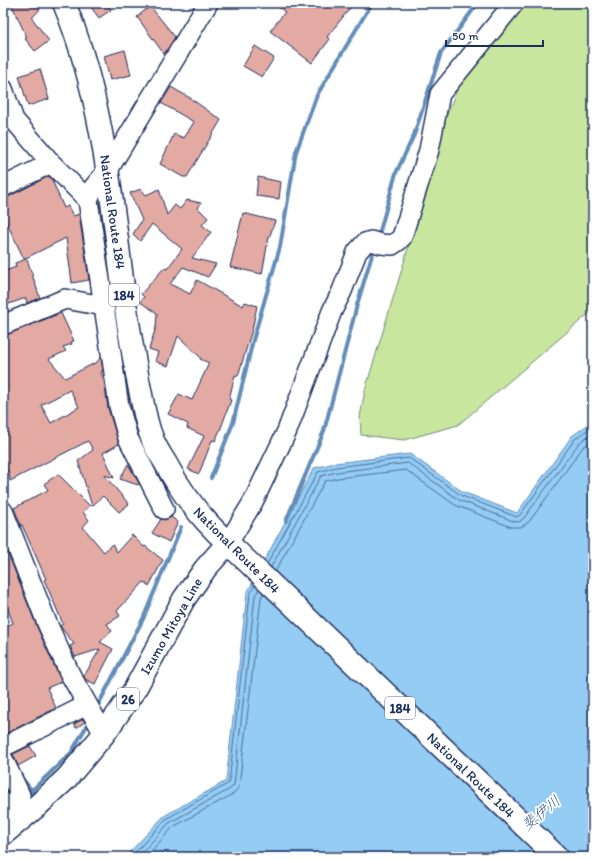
<svg xmlns="http://www.w3.org/2000/svg" width="596" height="860" font-family="Itim,'Klee One',sans-serif">
  <rect width="100%" height="100%" fill="#fff"/>
  <filter id="ink" filterUnits="userSpaceOnUse"><feTurbulence type="fractalNoise" baseFrequency=".025" numOctaves="2"/><feDisplacementMap in="SourceGraphic" scale="8" xChannelSelector="R" yChannelSelector="G"/><feConvolveMatrix kernelMatrix="1 2 1 2 8 2 1 2 1" color-interpolation-filters="sRGB"/></filter>
  <g filter="url(#ink)">
    <path fill="#c8e69e" stroke="#728a7e" d="M529,3H593V310L458,425L404,440L361,435L360,417L365,390L405,259L433,149L458,87L504,27Z"/>
    <path fill="#94ccf3" stroke="#648db7" d="M593,421V857H125L164,816L226,781L247,593L314,468L335,463L410,454L463,492L517,513L572,436Z"/>
    <g fill="none" stroke-linecap="round" stroke-linejoin="round">
      <path stroke="#4b6e9a" stroke-width="1" d="M267,564L318,472L336,467L409,458L462,496L517,517L520,515L575,439L593,426
        M271,567L321,476L337,472L408,463L459,500L513,521L519,522L524,518L579,443L593,432
        M275,572L325,481L338,478L406,470L455,505L511,527H521L529,522L583,447L593,440
        M131,857L166,819L229,783L250,594L255,585
        M138,857L169,823L230,789L234,785L255,596L259,589
        M146,857L173,827L233,794L239,787L261,598L263,593"/>
      <path stroke="#648db7" stroke-width="4" d="M378,238L396,173L414,135L441,53L478,3
        M211,478L233,423L253,340L280,247L296,152L317,95L372,3
        M286,521L324,431L357,305L374,248
        M96,709L143,619L181,527
        M21,777L33,792
        M25,797L71,753L90,720"/>
    </g>
    <path fill="#e3a9a3" stroke="#1b2f5e" fill-rule="evenodd" d="M11,3H39L40,9L32,18L49,41L35,51L25,39L27,38Z
      M88,3H106L111,10L99,18Z
      M273,3H354L327,37L330,39L312,63L270,31L285,12Z
      M150,6L175,37L164,54L137,17Z
      M255,46L274,58L262,77L243,66Z
      M125,50L131,75L110,80L104,56Z
      M40,69L49,99L28,106L19,76Z
      M171,87L190,98L221,120L187,177H183L160,164L174,134L184,138L194,122L161,103Z
      M49,176L52,180L64,208L68,206L73,216L79,214L89,280L72,283L66,238L24,259L3,215V198L8,197Z
      M258,177L281,182L279,199L256,196Z
      M141,189L146,195L159,189L167,215L175,205L180,209L187,200L201,203L198,208L208,218L202,225L211,232L192,258L216,264L208,277L183,267L170,284L190,294L197,280L243,306L245,302L257,306L252,330L238,376L235,375L229,399L231,400L221,428L215,441L212,440L199,474L188,469L204,436L187,428L188,424L168,414L179,394L192,400L209,363L200,359V357L178,336L168,366L155,361L158,352L149,349L156,327L157,313L140,302L144,297L141,294L164,268L167,269L182,249L152,224L140,241L133,234L142,220L130,193Z
      M243,213L275,221L268,241L262,274L230,267Z
      M27,259L40,298L27,303L26,298L3,306V272L16,267L15,263Z
      M61,313L74,341L71,342L72,344L63,347L66,351L49,359L65,378L97,362L101,357L103,371L101,372L104,380L108,408L119,444L103,453L114,478L104,475L129,504L119,512L103,496L92,506L78,461L93,450L88,441L10,481L9,473L3,464V336ZM70,390L79,407L51,423L41,405Z
      M128,464L139,483L138,485L120,479Z
      M58,474L90,506L83,512L89,520L83,527L104,552L112,544L117,552L132,535L144,547L145,546L163,560L149,586L144,582L117,611L120,616L107,624L112,631L100,642L113,649L95,684L85,679L84,676L100,649L75,657L70,646L74,644L60,626L63,624L49,591L44,580L46,579L22,525L21,526L14,508L48,490L44,484Z
      M171,517L178,522L169,542L152,533L161,519L164,520Z
      M3,541L37,627L61,681V682L47,688L56,708L3,735V628L13,623L3,596Z
      M83,719L85,722L76,728L74,724Z
      M30,746L36,756L18,766L13,754Z"/>
    <g fill="none" stroke-linecap="round" stroke-linejoin="round">
      <defs>
        <path id="minor" d="M3,89L14,120L51,163L88,200L93,188L108,170L208,3
          M3,187L51,163
          M88,200L119,406L128,438L164,509
          M3,325L65,299L104,306
          M3,511L47,623L70,674L104,734
          M228,543L253,502L287,431L332,311L342,291L357,252L365,243L371,241L381,244L392,245L398,241L402,237L429,150L440,94L514,3
          M3,747L87,705
          M3,759L20,795L3,811"/>
        <path id="major" d="M3,834L37,806L67,778L104,734L135,689L184,599L205,569L228,543"/>
        <path id="highway" d="M64,3C101,92 111,192 123,287C127,320 133,353 139,385C143,403 145,421 152,438C155,447 160,454 165,462C182,494 201,519 228,543L557,857"/>
      </defs>
      <use href="#minor" stroke="#1b2f5e" stroke-width="22"/>
      <use href="#major" stroke="#1b2f5e" stroke-width="25"/>
      <use href="#highway" stroke="#1b2f5e" stroke-width="25"/>
      <use href="#minor" stroke="#fff" stroke-width="19"/>
      <use href="#major" stroke="#fff" stroke-width="22"/>
      <use href="#highway" stroke="#fff" stroke-width="22"/>
    </g>
  </g>
  <g text-anchor="middle" stroke-width="3.5" stroke-linejoin="round" paint-order="stroke">
    <g fill="#fff" stroke="#5f6d8e" stroke-width="1">
      <rect x="109" y="284" width="30" height="22" rx="3"/>
      <rect x="117" y="688" width="22" height="22" rx="3"/>
      <rect x="385" y="697" width="30" height="22" rx="3"/>
    </g>
    <g font-size="13" font-weight="bold" fill="#1b2f5e">
      <text x="124" y="300">184</text>
      <text x="128" y="704">26</text>
      <text x="400" y="713">184</text>
    </g>
    <g font-size="14" fill="#1b2f5e" stroke="#fff">
      <text transform="translate(113 212) rotate(82)" y="5">National Route 184</text>
      <text transform="translate(237 550) rotate(45)" y="5">National Route 184</text>
      <text transform="translate(171 626) rotate(-60)" y="5">Izumo Mitoya Line</text>
      <text transform="translate(471 775) rotate(44)" y="5">National Route 184</text>
    </g>
    <g font-size="15" font-style="italic" fill="#3f5e8b" stroke="#fff">
      <text transform="translate(541 813) rotate(-40)" y="5">斐伊川</text>
    </g>
  </g>
  <rect width="596" height="860" fill="none" stroke="#fff" stroke-width="16"/>
  <rect x="8" y="8" width="580" height="844" fill="none" stroke="#1b2f5e" stroke-width="1.5" filter="url(#ink)"/>
  <path d="M446 40v6h97v-6" fill="none" stroke="#1b2f5e" stroke-width="2"/>
  <text x="452" y="40" font-size="12" fill="#1b2f5e" stroke="#ffffff" stroke-width="3" paint-order="stroke">50 m</text>
</svg>
